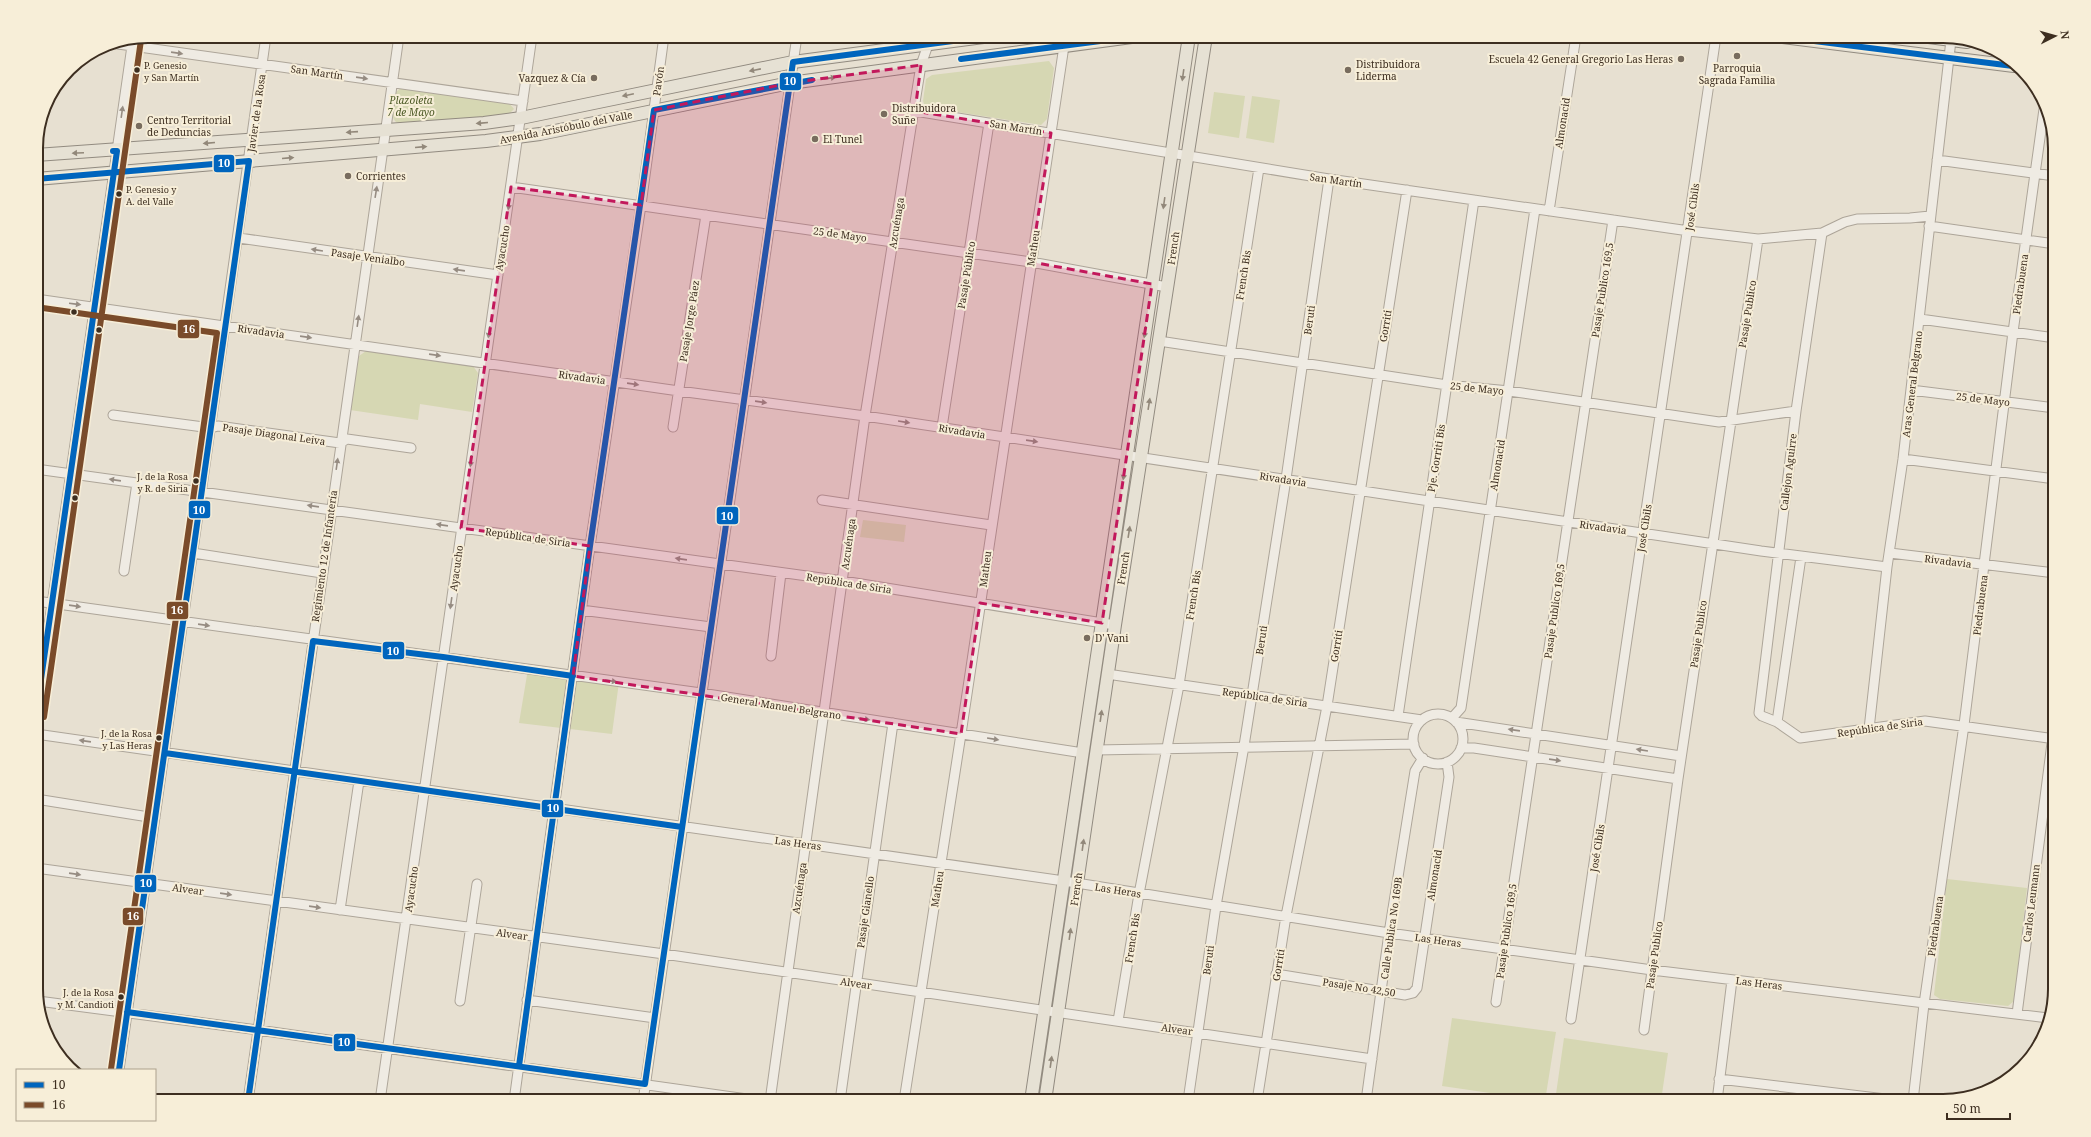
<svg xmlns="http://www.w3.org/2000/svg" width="2091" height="1137" font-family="'Noto Serif',serif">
  <rect width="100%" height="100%" fill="#e7e0d1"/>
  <path fill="#d6d7b3" d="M1049,61L1054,68L1047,119L1041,125L925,107L923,101L926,79L932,75Z
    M402,87L509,103L514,109L508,115L483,118L398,123C388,118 394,101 396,92Z
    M1214,92L1245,96L1239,138L1208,133Z
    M1252,96L1280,100L1274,143L1246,138Z
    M366,351L473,366L478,373L472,412L420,404L418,420L350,410L359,356Z
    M863,520L906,525L904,542L860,537Z
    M528,669L619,682L612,734L519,723Z
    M1947,879L2027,888L2014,1001L2008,1006L1940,999L1934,995Z
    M1452,1018L1556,1032L1545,1101L1442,1086Z
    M1564,1038L1668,1053L1661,1101H1555Z"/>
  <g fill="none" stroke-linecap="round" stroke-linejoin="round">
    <defs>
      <path id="minor" d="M111,43L523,101
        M915,111L1329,179L1689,231L1758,239L1822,233L1845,222L1857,219L1910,218L1930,216
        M1937,160L2055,176
        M511,187L1031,262L1167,287
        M1549,211L1576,36
        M1929,226L2055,244
        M1822,233L1796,411L1759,713L1762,716L1777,722L1800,738L1925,721L2055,739
        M239,238L498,275
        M36,299L679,391L865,416L1761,551L1887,567
        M1920,319L2055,338
        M1159,341L1447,385L1509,391L1719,422L1796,411
        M1911,390L2055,408
        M113,415L211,428L218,426L340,443L347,439L411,448
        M673,427L706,215
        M942,427L989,123
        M1903,459L2055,479
        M36,469L843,581L1115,625
        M822,500L991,525
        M193,553L322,573
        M1890,553L2055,573
        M124,571L137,483
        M36,601L701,693L1083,753
        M581,610L711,627
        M771,656L781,573
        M1107,674L1422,720
        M1413 739a25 25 0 1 1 50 0a25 25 0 1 1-50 0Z
        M36,716L133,39
        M1398,716L1474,200
        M1452,718L1461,708L1535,209
        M1456,722L1681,756
        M1777,722L1801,557
        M1869,729L1887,567L1903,459L1951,40
        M36,734L1064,881L1389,933L1652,970L2048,1018
        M1461,748H1474L1678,779
        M1096,750L1414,744
        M36,799L155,818
        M36,868L664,954L1372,1059
        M340,910L359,781
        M1276,974L1405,995L1413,993L1417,988L1449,777L1447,762
        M527,1000L655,1018
        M38,1001L258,1030L761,1101
        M460,1001L477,884
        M1496,1002L1613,220
        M2017,1014L2055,720
        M1571,1019L1716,36
        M1118,1021L1139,894L1179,685L1259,168
        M1644,1030L1678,779L1758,239
        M119,1070L266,36
        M1719,1079L1902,1101
        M248,1101L399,36
        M380,1101L532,36
        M514,1101L590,546L641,205L664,36
        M643,1101L797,36
        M770,1101L865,416L921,65L931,36
        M840,1101L893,723
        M904,1101L961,734L1064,46L1062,36
        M1188,1101L1216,906L1244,746L1286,479L1329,179
        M1257,1101L1286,916L1327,706L1407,190
        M1366,1101L1389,933L1415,771L1423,758
        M1717,1101L1732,980
        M1913,1101L1924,1004L1964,725L2013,332L2044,109"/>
      <path id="major" d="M1774,36L2014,66
        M1921,36L1967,42
        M36,155L484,123L521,118L793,62L991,36
        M36,179L486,141L540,134L790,83L1139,36
        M1031,1101L1189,36
        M1045,1101L1115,625L1206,36"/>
    </defs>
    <use href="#minor" stroke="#ada599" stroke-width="11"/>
    <use href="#major" stroke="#928b80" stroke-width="14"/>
    <use href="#minor" stroke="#efebe3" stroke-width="9"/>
    <use href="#major" stroke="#e6e1d4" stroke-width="12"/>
    <defs>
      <path id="bus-1" d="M1774,36L2013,66
        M961,59L1139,36
        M36,179L249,161L119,1070
        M36,714L117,151H113
        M165,753L682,827
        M127,1012L645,1084L793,62L991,36
        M519,1066L590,546L654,110L812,80
        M248,1101L313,641L443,657L573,676"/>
      <path id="bus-2" d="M36,307L217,333L111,1069
        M44,717L141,40"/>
    </defs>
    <use href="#bus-1" stroke="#f7eed8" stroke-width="9"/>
    <use href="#bus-2" stroke="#f7eed8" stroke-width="9"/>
    <use href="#bus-1" stroke="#0065bd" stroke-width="6"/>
    <use href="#bus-2" stroke="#7a4b2a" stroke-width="6"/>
  </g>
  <defs><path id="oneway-solid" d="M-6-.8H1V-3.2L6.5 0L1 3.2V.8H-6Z"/></defs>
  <g fill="#968c82">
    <use href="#oneway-solid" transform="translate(177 53) rotate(8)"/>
    <use href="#oneway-solid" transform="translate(362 78) rotate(8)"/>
    <use href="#oneway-solid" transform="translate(122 112) rotate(-82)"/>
    <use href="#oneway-solid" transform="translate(376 192) rotate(-81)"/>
    <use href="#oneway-solid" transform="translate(509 204) rotate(99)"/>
    <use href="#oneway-solid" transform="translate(317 250) rotate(-171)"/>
    <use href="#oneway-solid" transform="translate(459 270) rotate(-172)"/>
    <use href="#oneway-solid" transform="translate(75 304) rotate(7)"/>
    <use href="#oneway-solid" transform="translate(358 321) rotate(-82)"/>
    <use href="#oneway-solid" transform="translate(489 332) rotate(98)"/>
    <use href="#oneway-solid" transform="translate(306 337) rotate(8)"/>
    <use href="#oneway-solid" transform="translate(435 355) rotate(8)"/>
    <use href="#oneway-solid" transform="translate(633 384) rotate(8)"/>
    <use href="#oneway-solid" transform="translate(761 402) rotate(8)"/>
    <use href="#oneway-solid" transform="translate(904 422) rotate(9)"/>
    <use href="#oneway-solid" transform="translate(1032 441) rotate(8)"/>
    <use href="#oneway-solid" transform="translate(471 461) rotate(98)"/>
    <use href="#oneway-solid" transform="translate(337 464) rotate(-82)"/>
    <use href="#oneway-solid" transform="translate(115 480) rotate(-172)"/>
    <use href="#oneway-solid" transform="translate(313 506) rotate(-172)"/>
    <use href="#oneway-solid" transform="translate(442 525) rotate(-172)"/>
    <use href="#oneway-solid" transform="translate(681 559) rotate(-172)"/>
    <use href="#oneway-solid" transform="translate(451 603) rotate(98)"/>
    <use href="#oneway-solid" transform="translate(75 606) rotate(8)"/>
    <use href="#oneway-solid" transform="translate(204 625) rotate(8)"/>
    <use href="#oneway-solid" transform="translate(611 681) rotate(8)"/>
    <use href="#oneway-solid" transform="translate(864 719) rotate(9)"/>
    <use href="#oneway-solid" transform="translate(1514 730) rotate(-172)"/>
    <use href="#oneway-solid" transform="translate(993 739) rotate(9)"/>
    <use href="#oneway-solid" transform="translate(85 741) rotate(-172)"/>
    <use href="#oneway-solid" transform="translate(1642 750) rotate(-171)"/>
    <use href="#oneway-solid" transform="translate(1555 760) rotate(8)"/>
    <use href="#oneway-solid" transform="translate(75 874) rotate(8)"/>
    <use href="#oneway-solid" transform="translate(226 894) rotate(8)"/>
    <use href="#oneway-solid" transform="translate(315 907) rotate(8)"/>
  </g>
  <g fill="#92887a">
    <use href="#oneway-solid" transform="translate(755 70) rotate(169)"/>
    <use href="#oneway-solid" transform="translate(1183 75) rotate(98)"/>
    <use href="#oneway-solid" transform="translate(830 78) rotate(-8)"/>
    <use href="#oneway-solid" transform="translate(628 95) rotate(168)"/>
    <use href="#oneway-solid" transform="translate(482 123) rotate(175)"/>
    <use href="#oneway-solid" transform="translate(352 132) rotate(176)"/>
    <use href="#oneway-solid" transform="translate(209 143) rotate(175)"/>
    <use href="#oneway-solid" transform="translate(421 147) rotate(-5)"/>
    <use href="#oneway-solid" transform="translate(78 153) rotate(177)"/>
    <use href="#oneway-solid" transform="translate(288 158) rotate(-5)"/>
    <use href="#oneway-solid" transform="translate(1164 203) rotate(98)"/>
    <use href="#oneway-solid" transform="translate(1145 332) rotate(98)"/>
    <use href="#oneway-solid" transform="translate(1149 404) rotate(-81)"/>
    <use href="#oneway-solid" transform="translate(1124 474) rotate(98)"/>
    <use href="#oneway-solid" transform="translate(1129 532) rotate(-81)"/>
    <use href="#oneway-solid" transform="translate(1101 716) rotate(-82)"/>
    <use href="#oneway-solid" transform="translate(1083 845) rotate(-82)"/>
    <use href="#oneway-solid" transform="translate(1070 934) rotate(-82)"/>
    <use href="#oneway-solid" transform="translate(1051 1062) rotate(-82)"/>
  </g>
  <path fill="#c2185b" fill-opacity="0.2" stroke="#c2185b" stroke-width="3" stroke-dasharray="8 5" stroke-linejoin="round" d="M921,65L915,111L1051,133L1031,262L1152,284L1102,623L980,603L961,734L573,676L590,546L461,528L511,187L641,205L654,110L790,83Z"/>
  <g fill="#786c5e" stroke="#f7eed8" stroke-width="1.5">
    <circle cx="1737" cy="56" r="4"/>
    <circle cx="1681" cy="59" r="4"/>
    <circle cx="1348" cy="70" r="4"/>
    <circle cx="594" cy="78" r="4"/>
    <circle cx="884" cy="114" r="4"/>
    <circle cx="139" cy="126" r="4"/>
    <circle cx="815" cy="139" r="4"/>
    <circle cx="348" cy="176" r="4"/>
    <circle cx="1087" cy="638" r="4"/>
  </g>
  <g fill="#3d2e20" stroke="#f7eed8" stroke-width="1.5">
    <circle cx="137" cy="70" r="3.5"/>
    <circle cx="119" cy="194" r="3.5"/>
    <circle cx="74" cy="312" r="3.5"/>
    <circle cx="99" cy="330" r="3.5"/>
    <circle cx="196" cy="481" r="3.5"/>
    <circle cx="75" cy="498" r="3.5"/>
    <circle cx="159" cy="738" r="3.5"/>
    <circle cx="121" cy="997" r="3.5"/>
  </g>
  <g text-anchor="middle" stroke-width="4" stroke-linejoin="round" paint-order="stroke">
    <g font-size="9" fill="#3d2e20" stroke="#f7eed8" text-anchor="end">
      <text x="144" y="69" text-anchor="start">P. Genesio<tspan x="144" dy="12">y San Martín</tspan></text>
      <text x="126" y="193" text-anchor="start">P. Genesio y<tspan x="126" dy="12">A. del Valle</tspan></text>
      <text x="188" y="480">J. de la Rosa<tspan x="188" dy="12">y R. de Siria</tspan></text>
      <text x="152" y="737">J. de la Rosa<tspan x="152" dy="12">y Las Heras</tspan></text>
      <text x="114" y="996">J. de la Rosa<tspan x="114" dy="12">y M. Candioti</tspan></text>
    </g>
    <g font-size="10" fill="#3d2e20" stroke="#f7eed8" text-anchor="start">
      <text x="1673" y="63" text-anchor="end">Escuela 42 General Gregorio Las Heras</text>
      <text x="1356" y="68">Distribuidora<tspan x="1356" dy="12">Liderma</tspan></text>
      <text x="1737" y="72" text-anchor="middle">Parroquia<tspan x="1737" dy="12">Sagrada Familia</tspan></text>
      <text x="586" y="82" text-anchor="end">Vazquez &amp; Cía</text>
      <text x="892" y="112">Distribuidora<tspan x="892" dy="12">Suñe</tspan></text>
      <text x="147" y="124">Centro Territorial<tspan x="147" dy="12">de Deduncias</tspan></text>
      <text x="823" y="143">El Tunel</text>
      <text x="356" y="180">Corrientes</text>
      <text x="1095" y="642">D' Vani</text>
    </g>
    <g font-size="10" fill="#3d2e20" stroke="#f7eed8">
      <text transform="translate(317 72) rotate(8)" y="4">San Martín</text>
      <text transform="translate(658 81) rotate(-82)" y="4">Pavón</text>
      <text transform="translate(256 113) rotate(-82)" y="4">Javier de la Rosa</text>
      <text transform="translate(1562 123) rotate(-81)" y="4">Almonacid</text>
      <text transform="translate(566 127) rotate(-11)" y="4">Avenida Aristóbulo del Valle</text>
      <text transform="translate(1016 127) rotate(9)" y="4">San Martín</text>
      <text transform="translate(1336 180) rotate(8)" y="4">San Martín</text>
      <text transform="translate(1692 207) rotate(-82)" y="4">José Cibils</text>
      <text transform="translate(896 223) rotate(-81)" y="4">Azcuénaga</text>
      <text transform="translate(840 234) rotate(8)" y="4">25 de Mayo</text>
      <text transform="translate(502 248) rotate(-81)" y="4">Ayacucho</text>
      <text transform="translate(1033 248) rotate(-81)" y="4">Matheu</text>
      <text transform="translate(1173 248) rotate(-82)" y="4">French</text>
      <text transform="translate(368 257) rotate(8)" y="4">Pasaje Venialbo</text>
      <text transform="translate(966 275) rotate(-81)" y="4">Pasaje Público</text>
      <text transform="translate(1243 275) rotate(-81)" y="4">French Bis</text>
      <text transform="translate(2020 284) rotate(-82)" y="4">Piedrabuena</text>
      <text transform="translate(1602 290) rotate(-81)" y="4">Pasaje Publico 169,5</text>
      <text transform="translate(1747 314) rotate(-81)" y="4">Pasaje Publico</text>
      <text transform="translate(1309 320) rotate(-82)" y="4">Beruti</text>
      <text transform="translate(689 321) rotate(-81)" y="4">Pasaje Jorge Páez</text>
      <text transform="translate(1385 326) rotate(-81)" y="4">Gorriti</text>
      <text transform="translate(261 331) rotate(8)" y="4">Rivadavia</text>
      <text transform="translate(582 377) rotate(8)" y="4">Rivadavia</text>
      <text transform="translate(1912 384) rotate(-83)" y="4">Aras General Belgrano</text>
      <text transform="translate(1477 388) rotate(6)" y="4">25 de Mayo</text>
      <text transform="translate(1983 399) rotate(7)" y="4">25 de Mayo</text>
      <text transform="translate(962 431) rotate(9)" y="4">Rivadavia</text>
      <text transform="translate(274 434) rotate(8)" y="4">Pasaje Diagonal Leiva</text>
      <text transform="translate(1436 458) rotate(-81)" y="4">Pje. Gorriti Bis</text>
      <text transform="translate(1497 465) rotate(-81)" y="4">Almonacid</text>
      <text transform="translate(1788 472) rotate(-83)" y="4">Callejon Aguirre</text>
      <text transform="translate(1283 479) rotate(9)" y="4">Rivadavia</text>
      <text transform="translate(1603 527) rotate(8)" y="4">Rivadavia</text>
      <text transform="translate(1644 528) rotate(-81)" y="4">José Cibils</text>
      <text transform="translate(528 537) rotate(8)" y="4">República de Siria</text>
      <text transform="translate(848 544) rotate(-82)" y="4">Azcuénaga</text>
      <text transform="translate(324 556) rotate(-82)" y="4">Regimiento 12 de Infantería</text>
      <text transform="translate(1948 561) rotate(7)" y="4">Rivadavia</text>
      <text transform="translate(456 568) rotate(-82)" y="4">Ayacucho</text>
      <text transform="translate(1123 568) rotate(-81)" y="4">French</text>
      <text transform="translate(985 569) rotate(-82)" y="4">Matheu</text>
      <text transform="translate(849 583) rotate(9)" y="4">República de Siria</text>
      <text transform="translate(1193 595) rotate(-81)" y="4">French Bis</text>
      <text transform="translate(1980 605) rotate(-83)" y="4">Piedrabuena</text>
      <text transform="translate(1554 611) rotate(-82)" y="4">Pasaje Publico 169,5</text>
      <text transform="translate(1698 634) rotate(-82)" y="4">Pasaje Publico</text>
      <text transform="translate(1261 640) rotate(-81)" y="4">Beruti</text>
      <text transform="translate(1336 646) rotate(-81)" y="4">Gorriti</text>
      <text transform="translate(1265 697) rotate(8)" y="4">República de Siria</text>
      <text transform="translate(781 706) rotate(9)" y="4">General Manuel Belgrano</text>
      <text transform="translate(1880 727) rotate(-8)" y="4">República de Siria</text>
      <text transform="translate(798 843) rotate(8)" y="4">Las Heras</text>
      <text transform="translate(1597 848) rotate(-81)" y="4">José Cibils</text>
      <text transform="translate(1434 875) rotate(-81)" y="4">Almonacid</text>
      <text transform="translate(799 888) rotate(-82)" y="4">Azcuénaga</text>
      <text transform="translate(188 889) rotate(8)" y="4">Alvear</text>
      <text transform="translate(411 889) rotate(-82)" y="4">Ayacucho</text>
      <text transform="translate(937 889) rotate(-81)" y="4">Matheu</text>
      <text transform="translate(1076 889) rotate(-82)" y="4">French</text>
      <text transform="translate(1118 890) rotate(9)" y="4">Las Heras</text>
      <text transform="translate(2031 903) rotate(-83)" y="4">Carlos Leumann</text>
      <text transform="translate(865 912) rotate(-82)" y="4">Pasaje Gianello</text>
      <text transform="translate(1935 926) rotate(-82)" y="4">Piedrabuena</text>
      <text transform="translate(1391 928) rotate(-82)" y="4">Calle Publica No 169B</text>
      <text transform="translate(1506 931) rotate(-82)" y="4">Pasaje Publico 169,5</text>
      <text transform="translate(512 934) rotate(8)" y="4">Alvear</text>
      <text transform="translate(1132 938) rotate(-81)" y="4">French Bis</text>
      <text transform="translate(1438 940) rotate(8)" y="4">Las Heras</text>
      <text transform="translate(1654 955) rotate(-82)" y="4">Pasaje Publico</text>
      <text transform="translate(1208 960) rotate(-82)" y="4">Beruti</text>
      <text transform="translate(1278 965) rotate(-81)" y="4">Gorriti</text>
      <text transform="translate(856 983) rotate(8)" y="4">Alvear</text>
      <text transform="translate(1759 983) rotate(7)" y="4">Las Heras</text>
      <text transform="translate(1359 987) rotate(9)" y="4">Pasaje No 42,50</text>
      <text transform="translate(1177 1029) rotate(8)" y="4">Alvear</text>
    </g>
    <g font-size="10" font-style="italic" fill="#4d5a26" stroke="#f7eed8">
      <text x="411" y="104">Plazoleta<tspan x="411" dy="12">7 de Mayo</tspan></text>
    </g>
  </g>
  <path d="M0 0H2091V1137H0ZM148 43H1943A105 105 0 0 1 2048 148V989A105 105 0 0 1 1943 1094H148A105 105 0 0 1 43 989V148A105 105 0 0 1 148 43Z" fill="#f7eed8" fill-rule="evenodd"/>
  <path fill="none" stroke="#3d2e20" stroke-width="2" d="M148 43H1943A105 105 0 0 1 2048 148V989A105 105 0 0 1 1943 1094H148A105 105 0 0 1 43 989V148A105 105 0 0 1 148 43Z"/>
  <g stroke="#f7eed8" stroke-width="1.5">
    <rect x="779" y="72" width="23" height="19" rx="4" fill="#0065bd"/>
    <rect x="213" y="154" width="22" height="19" rx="4" fill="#0065bd"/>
    <rect x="177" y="319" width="23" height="20" rx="4" fill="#7a4b2a"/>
    <rect x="188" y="500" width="23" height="19" rx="4" fill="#0065bd"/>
    <rect x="716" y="506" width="23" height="19" rx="4" fill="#0065bd"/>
    <rect x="166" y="601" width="23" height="19" rx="4" fill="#7a4b2a"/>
    <rect x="382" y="641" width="23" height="19" rx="4" fill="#0065bd"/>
    <rect x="541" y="799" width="23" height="19" rx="4" fill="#0065bd"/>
    <rect x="134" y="874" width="23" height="19" rx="4" fill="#0065bd"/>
    <rect x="122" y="907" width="22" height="19" rx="4" fill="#7a4b2a"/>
    <rect x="333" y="1033" width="23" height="19" rx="4" fill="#0065bd"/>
  </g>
  <g font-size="11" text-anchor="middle" font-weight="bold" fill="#fff">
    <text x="790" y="85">10</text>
    <text x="224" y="167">10</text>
    <text x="189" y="333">16</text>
    <text x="199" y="514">10</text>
    <text x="727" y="520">10</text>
    <text x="177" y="614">16</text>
    <text x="393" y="655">10</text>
    <text x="553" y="812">10</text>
    <text x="146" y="887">10</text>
    <text x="133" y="920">16</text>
    <text x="344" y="1046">10</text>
  </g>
  <rect x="16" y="1069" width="140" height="52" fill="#f7eed8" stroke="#ada18e"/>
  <rect x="24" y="1082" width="20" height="6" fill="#0065bd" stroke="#ada18e"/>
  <text x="52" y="1089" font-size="12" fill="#3d2e20">10</text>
  <rect x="24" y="1102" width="20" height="6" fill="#7a4b2a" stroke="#ada18e"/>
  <text x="52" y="1109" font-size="12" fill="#3d2e20">16</text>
  <g transform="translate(2055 36) rotate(84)" stroke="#f7eed8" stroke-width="3" paint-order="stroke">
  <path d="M0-3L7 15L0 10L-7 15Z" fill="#3d2e20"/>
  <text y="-6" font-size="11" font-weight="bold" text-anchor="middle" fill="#3d2e20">N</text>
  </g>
  <path d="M1947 1113v6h63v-6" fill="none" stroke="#3d2e20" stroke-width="2"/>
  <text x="1953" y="1113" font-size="12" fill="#3d2e20" stroke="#f7eed8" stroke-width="3" paint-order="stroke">50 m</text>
</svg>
